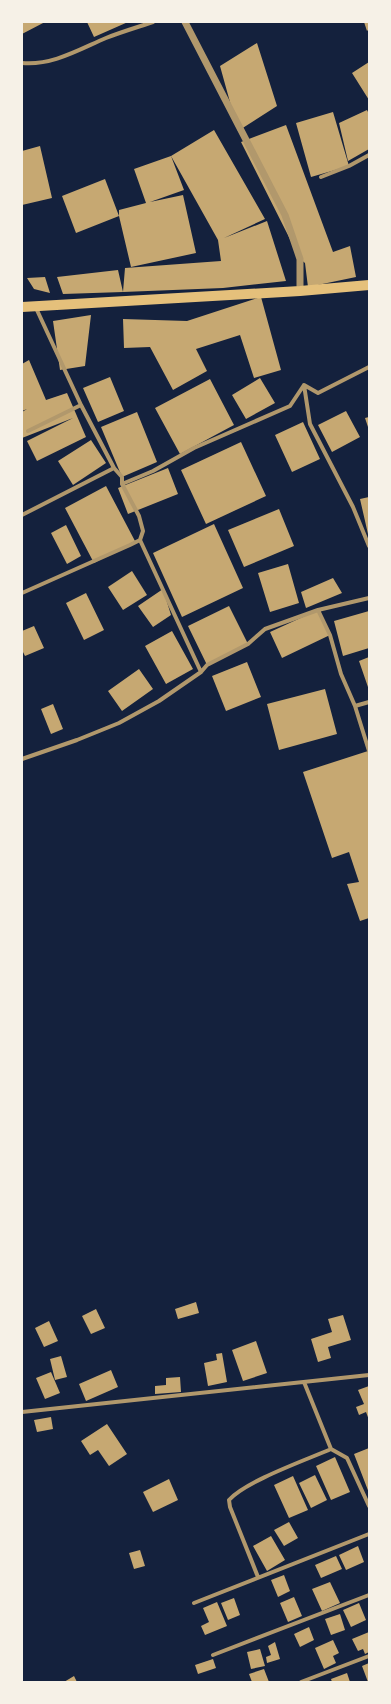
<svg xmlns="http://www.w3.org/2000/svg" width="391" height="1704" font-family="'Noto Serif',serif">
  <rect width="100%" height="100%" fill="#14213d"/>
  <path fill="#c6a872" d="M22,22H45L22,34Z
    M87,22H128L94,37Z
    M364,22H369V29L367,31Z
    M257,43L277,106L238,131L220,66Z
    M369,62V100L352,73Z
    M367,110L369,114V149L348,161L339,123Z
    M333,112L349,166L311,177L296,123Z
    M286,125L333,252L350,246L356,277L308,287L305,263L300,259L241,142Z
    M214,130L265,219L224,238L267,221L286,281L223,288L123,292L125,268L221,261L218,240L171,156L184,190L150,202L183,195L196,253L131,267L119,216L76,233L62,196L105,179L119,216V210L146,203L134,169L171,156Z
    M40,146L52,198L22,205V151Z
    M118,270L123,292L63,294L57,277Z
    M45,277L50,293L34,289L27,278Z
    M261,297L281,370L254,378L240,335L196,349L207,371L173,390L150,347L124,348L123,319L187,321Z
    M91,315L85,366L60,370L53,321Z
    M29,360L46,400L67,393L86,437L37,461L27,441L73,418L22,438V412L27,409L22,411V364Z
    M110,377L124,411L98,422L83,388Z
    M260,378L275,403L246,419L232,395Z
    M210,379L234,425L180,454L155,408Z
    M346,411L360,437L332,452L318,425Z
    M137,412L157,462L122,477L101,427Z
    M369,417V430L365,418Z
    M303,422L320,459L292,472L275,435Z
    M91,440L106,463L73,485L58,461Z
    M241,442L266,496L206,524L181,470Z
    M168,468L178,494L128,514L118,488Z
    M106,486L135,541L94,563L65,508Z
    M369,497V534H368L360,499Z
    M279,509L294,546L244,567L228,530Z
    M214,524L243,588L182,617L153,553Z
    M66,525L81,556L67,564L51,533Z
    M288,564L299,603L270,612L258,573Z
    M132,571L147,595L123,610L108,587Z
    M333,578L342,593L306,608L301,592Z
    M163,589L171,615L153,627L138,606Z
    M86,593L104,630L84,640L66,603Z
    M229,606L248,644L207,665L188,626Z
    M318,610L330,635L282,658L270,632Z
    M369,611V648L343,656L334,621Z
    M34,626L44,648L25,656L22,650V631Z
    M172,631L193,669L166,684L145,646Z
    M369,657V690L359,661Z
    M247,662L261,697L226,711L212,676Z
    M139,669L153,689L122,711L108,691Z
    M325,689L337,734L279,750L267,704Z
    M53,704L63,729L51,734L41,709Z
    M368,751L369,755V918L360,921L347,884L359,882L349,852L332,858L303,772Z
    M196,1302L199,1313L178,1319L175,1309Z
    M96,1309L105,1328L91,1334L82,1316Z
    M343,1315L351,1340L328,1347L331,1358L318,1362L311,1339L332,1332L328,1319Z
    M49,1321L58,1341L44,1347L35,1328Z
    M256,1341L267,1373L243,1381L232,1350Z
    M222,1353L227,1382L208,1386L204,1363L217,1360L216,1354Z
    M61,1356L67,1377L55,1380L50,1359Z
    M111,1370L118,1387L86,1401L79,1384Z
    M51,1372L60,1393L45,1399L36,1378Z
    M180,1377L181,1392L155,1394V1386L166,1385V1378Z
    M369,1386V1420L366,1412L359,1415L356,1407L364,1404L358,1390Z
    M51,1417L53,1429L37,1432L34,1420Z
    M107,1424L127,1454L109,1466L98,1450L90,1455L81,1441Z
    M369,1448V1493L354,1454Z
    M335,1457L350,1492L331,1500L316,1466Z
    M315,1475L327,1500L311,1508L299,1483Z
    M293,1476L308,1510L289,1518L274,1485Z
    M169,1479L178,1500L153,1512L143,1492Z
    M289,1522L298,1538L284,1546L274,1530Z
    M271,1536L285,1560L267,1571L253,1546Z
    M358,1546L364,1562L346,1570L339,1555Z
    M140,1550L145,1566L134,1569L129,1553Z
    M336,1556L342,1569L321,1578L315,1565Z
    M284,1575L290,1591L278,1597L271,1580Z
    M330,1582L340,1603L322,1611L312,1589Z
    M294,1597L302,1616L288,1622L280,1603Z
    M234,1598L240,1615L228,1620L221,1603Z
    M217,1602L227,1626L205,1635L201,1626L209,1622L203,1608Z
    M359,1603L366,1620L351,1627L343,1610Z
    M340,1614L345,1630L331,1635L325,1619Z
    M309,1627L314,1640L300,1647L294,1634Z
    M369,1632V1652L365,1654L363,1649L358,1651L352,1639Z
    M333,1640L339,1653L333,1656L336,1663L324,1669L315,1648Z
    M275,1642L280,1659L267,1663L266,1657L271,1655L268,1646Z
    M260,1649L265,1666L251,1669L247,1652Z
    M213,1659L216,1668L198,1674L195,1665Z
    M369,1663V1682H368L362,1666Z
    M264,1669L269,1682H252L249,1674Z
    M347,1673L350,1682H332L331,1679Z
    M74,1676L77,1682H64Z"/>
  <g fill="none" stroke-linecap="round" stroke-linejoin="round">
    <path stroke="#b1986c" stroke-width="4" d="M22,63C52,66 80,49 106,38C121,32 138,27 153,22
      M321,177L349,166L369,155
      M304,385L310,424L353,507L369,546
      M28,431L81,405
      M122,484L153,471L194,448L290,406L304,385L318,393L369,367
      M22,515L114,468
      M140,540L201,672
      M22,593L130,545L140,540L143,531L139,516L122,484V477L114,468L81,405L36,308
      M318,610L330,635L341,674L355,706L369,751
      M355,706L369,702
      M22,759L77,740L119,723L159,701L201,672L207,665L248,644L265,629L318,610L369,598
      M304,1382L331,1449L347,1458L369,1506
      M22,1412L369,1375
      M258,1577L230,1507L229,1500C246,1481 306,1460 331,1449
      M194,1603L369,1534
      M213,1655L369,1595
      M301,1682L369,1656"/>
    <path stroke="#b1986c" stroke-width="7" d="M185,22L285,215L300,259V291"/>
    <path stroke="#e5c07b" stroke-width="10" d="M22,307L300,291L369,285"/>
  </g>
  <rect width="391" height="1704" fill="none" stroke="#f6f1e7" stroke-width="46"/>
</svg>
